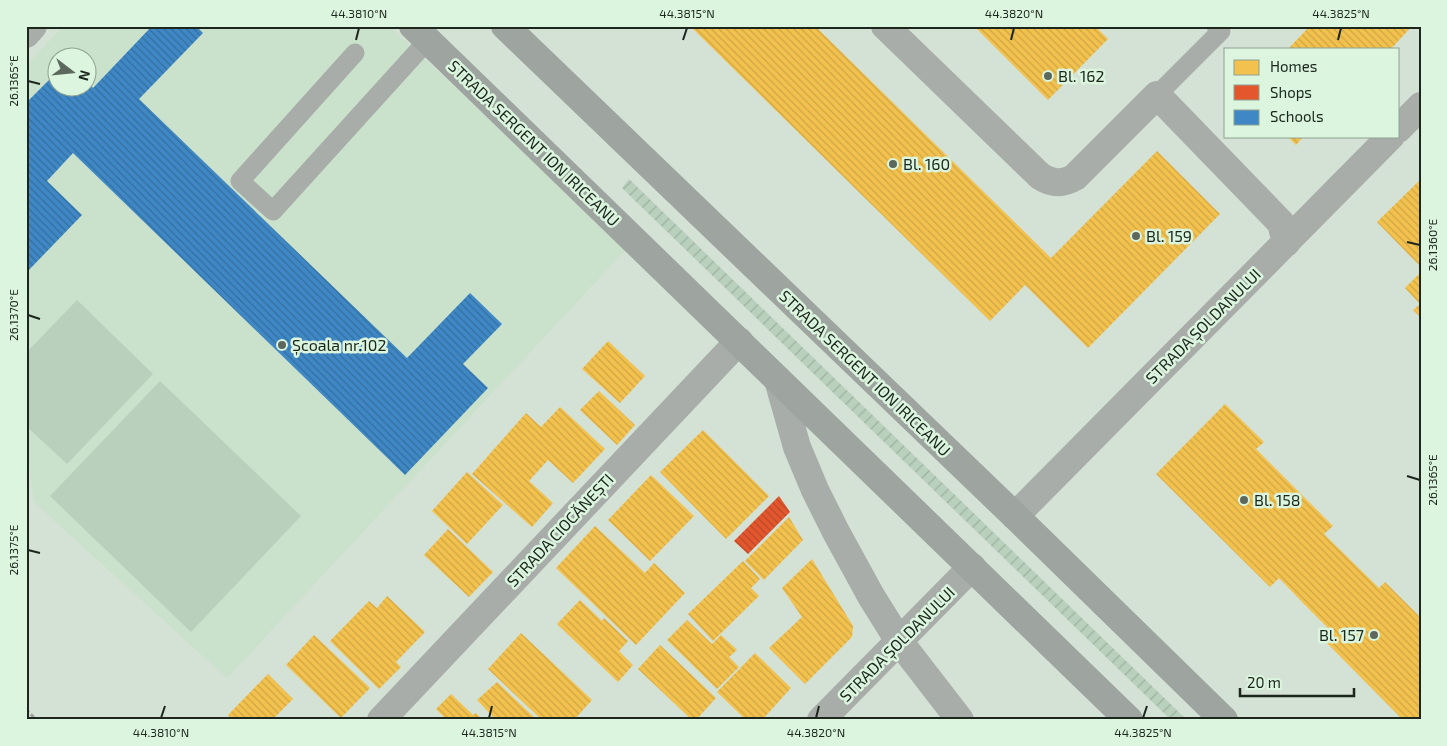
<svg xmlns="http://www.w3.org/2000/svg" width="1447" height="746" font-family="'Exo 2',sans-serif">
  <defs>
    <pattern id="garden-furrows" width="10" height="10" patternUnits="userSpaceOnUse" patternTransform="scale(1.25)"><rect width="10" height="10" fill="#b8d0bc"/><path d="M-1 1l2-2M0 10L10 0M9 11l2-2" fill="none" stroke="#9eb2a1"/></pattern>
    <pattern id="homes-back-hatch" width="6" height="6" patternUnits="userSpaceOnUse" patternTransform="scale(1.25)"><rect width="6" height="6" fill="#f2c14e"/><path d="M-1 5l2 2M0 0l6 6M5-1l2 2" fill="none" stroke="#cfa644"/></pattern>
    <pattern id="shops-back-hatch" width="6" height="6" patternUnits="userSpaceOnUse" patternTransform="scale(1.25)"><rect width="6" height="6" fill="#e4572e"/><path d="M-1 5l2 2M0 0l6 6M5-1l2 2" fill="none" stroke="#b84827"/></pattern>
    <pattern id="schools-back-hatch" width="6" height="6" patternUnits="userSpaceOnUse" patternTransform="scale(1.25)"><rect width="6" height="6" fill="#3f88c5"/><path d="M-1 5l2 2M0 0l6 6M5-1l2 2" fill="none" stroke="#346f9f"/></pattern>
  </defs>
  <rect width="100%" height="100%" fill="#d4e1d5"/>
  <path fill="#cae1cc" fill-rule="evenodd" d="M63,26H389L628,247L227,678L34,502L26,443V66ZM58,58H88V88H58Z"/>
  <path fill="url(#garden-furrows)" d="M629,179L1187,720H1171L622,188Z"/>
  <path fill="#b8d0bc" d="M77,300L153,374L67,464L26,426V353Z
    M160,381L301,516L191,632L50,496Z"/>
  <path fill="url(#homes-back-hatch)" d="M690,26H815L1051,258L1157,151L1220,214L1088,348L1025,285L990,321Z
    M974,26H1095L1108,39L1048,100Z
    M1310,26H1412L1391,49H1288Z
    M1287,136H1304L1296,145Z
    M1421,179V267L1377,222Z
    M1421,272V318L1413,310L1420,304L1405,288Z
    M608,341L645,376L620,403L582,369Z
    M599,391L635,425L617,445L580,410Z
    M1225,404L1264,442L1256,449L1333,526L1324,534L1379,588L1385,582L1421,618V720H1403L1323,639L1331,631L1304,604L1279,578L1270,587L1156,474Z
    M560,407L605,449L573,483L548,460L529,481L553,503L532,527L472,474L526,413L541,427Z
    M703,430L769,496L726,539L660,472Z
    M467,472L503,505L467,544L432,511Z
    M651,475L694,516L650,561L608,520Z
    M789,517L803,540L764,580L745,561Z
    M595,526L645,573L654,563L685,593L636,645L556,568Z
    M448,529L493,572L469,597L424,555Z
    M812,559L853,626L852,637L805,684L769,648L802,617L782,588Z
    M743,561L760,579L751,588L759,596L713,641L688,614Z
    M387,596L425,632L396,662L401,667L379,689L330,641L369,601L377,608Z
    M580,600L602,621L604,618L628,641L619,651L633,665L618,682L557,624Z
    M687,620L712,644L721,635L737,650L729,657L739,667L717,689L667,640Z
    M521,633L592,700L574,720H542L488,669Z
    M314,635L370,688L341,718L286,665Z
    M660,645L716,698L696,720H692L638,669Z
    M755,653L791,688L762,720H746L717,692Z
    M268,674L293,699L274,718L276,720H232L228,715Z
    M497,682L537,720H496L477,700Z
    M451,694L473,715L476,713L483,720H447L436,709Z"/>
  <path fill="url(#shops-back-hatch)" d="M779,496L790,512L748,554L734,541Z"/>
  <path fill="url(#schools-back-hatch)" d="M152,26H196L203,33L139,99L407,358L470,293L502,324L463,364L488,388L405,475L73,153L47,181L82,215L26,273V103L58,71V88H88V82L93,88Z"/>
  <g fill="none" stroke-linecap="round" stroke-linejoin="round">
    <path stroke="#9ea49f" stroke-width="3" stroke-dasharray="4 2.5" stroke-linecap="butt" d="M26,710L37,720"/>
    <path stroke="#a9ada9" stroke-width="19" d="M355,53L240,181L273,211L428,40
      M1157,95L1221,31L1216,26"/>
    <path stroke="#a9ada9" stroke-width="28" d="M885,26L1040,176C1052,184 1063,184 1075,177L1157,95L1281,223L1286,243
      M26,34L33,26
      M1398,129L1421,106
      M778,380L797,447L815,490L836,532L871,596L899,641L960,720
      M1015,516L1391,136
      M381,720L739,341
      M821,720L972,567"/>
    <path stroke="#9ea49f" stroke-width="28" d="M413,26L1129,720
      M505,26L1015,516L1224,720"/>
  </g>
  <path fill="none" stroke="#1c261d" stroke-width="2" d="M356,40L359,28M683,40L687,28M1011,40L1014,28M1338,40L1341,28M28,81L40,84M1407,242L1420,245M28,315L40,319M1407,476L1420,480M28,550L40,553M161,718L165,706M489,718L492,706M816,718L819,706M1143,718L1147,706"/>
  <g fill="#5c675d" stroke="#dbf5de" stroke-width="2">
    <circle cx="1048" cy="76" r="5"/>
    <circle cx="893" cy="164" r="5"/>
    <circle cx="1136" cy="236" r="5"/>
    <circle cx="282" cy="345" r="5"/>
    <circle cx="1244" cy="500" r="5"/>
    <circle cx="1374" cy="635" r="5"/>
  </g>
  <g text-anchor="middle" stroke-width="5" stroke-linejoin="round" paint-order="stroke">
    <g font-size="16" fill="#1c261d" stroke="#dbf5de" text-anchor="start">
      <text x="1058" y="82">Bl. 162</text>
      <text x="903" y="170">Bl. 160</text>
      <text x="1146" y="242">Bl. 159</text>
      <text x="292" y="351">Școala nr.102</text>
      <text x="1254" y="506">Bl. 158</text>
      <text x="1364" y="641" text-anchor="end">Bl. 157</text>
    </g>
    <g font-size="16" fill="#1c261d" stroke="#dbf5de">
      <text transform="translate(534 143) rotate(44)" y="6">STRADA SERGENT ION IRICEANU</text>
      <text transform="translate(1203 326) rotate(-45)" y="6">STRADA ȘOLDANULUI</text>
      <text transform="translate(865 373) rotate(44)" y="6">STRADA SERGENT ION IRICEANU</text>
      <text transform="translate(560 530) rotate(-47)" y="6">STRADA CIOCĂNEȘTI</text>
      <text transform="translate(897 644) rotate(-45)" y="6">STRADA ȘOLDANULUI</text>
    </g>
  </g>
  <rect width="1447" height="746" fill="none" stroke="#dbf5de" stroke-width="55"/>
  <rect x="1224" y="48" width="175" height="90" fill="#dbf5de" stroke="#8fa291"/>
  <rect x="1234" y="60" width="25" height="15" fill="#f2c14e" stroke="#8fa291"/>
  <text x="1270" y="72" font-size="15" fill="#1c261d">Homes</text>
  <rect x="1234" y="85" width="25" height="15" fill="#e4572e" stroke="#8fa291"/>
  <text x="1270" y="98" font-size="15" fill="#1c261d">Shops</text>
  <rect x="1234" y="110" width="25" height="15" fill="#3f88c5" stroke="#8fa291"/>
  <text x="1270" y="122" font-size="15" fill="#1c261d">Schools</text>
  <g transform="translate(72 72) rotate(106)"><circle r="24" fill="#dbf5de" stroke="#8fa291"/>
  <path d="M0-4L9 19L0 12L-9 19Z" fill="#5c675d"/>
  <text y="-8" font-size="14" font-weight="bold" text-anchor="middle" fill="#1c261d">N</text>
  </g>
  <path d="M1240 688v8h114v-8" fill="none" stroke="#1c261d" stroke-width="2.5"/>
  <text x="1247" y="688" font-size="15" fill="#1c261d" stroke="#dbf5de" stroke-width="4" paint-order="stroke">20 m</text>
  <rect x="28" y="28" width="1392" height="690" fill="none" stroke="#1c261d" stroke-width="2"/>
  <g font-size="12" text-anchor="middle" fill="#1c261d">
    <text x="359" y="18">44.3810°N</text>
    <text x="687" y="18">44.3815°N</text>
    <text x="1014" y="18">44.3820°N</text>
    <text x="1341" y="18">44.3825°N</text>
    <text transform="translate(14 81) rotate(-90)" y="4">26.1365°E</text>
    <text transform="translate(1433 245) rotate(-90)" y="4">26.1360°E</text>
    <text transform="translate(14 315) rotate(-90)" y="4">26.1370°E</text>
    <text transform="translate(1433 480) rotate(-90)" y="4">26.1365°E</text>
    <text transform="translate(14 550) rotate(-90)" y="4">26.1375°E</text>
    <text x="161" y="737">44.3810°N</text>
    <text x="489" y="737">44.3815°N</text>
    <text x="816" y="737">44.3820°N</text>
    <text x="1143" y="737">44.3825°N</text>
  </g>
</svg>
